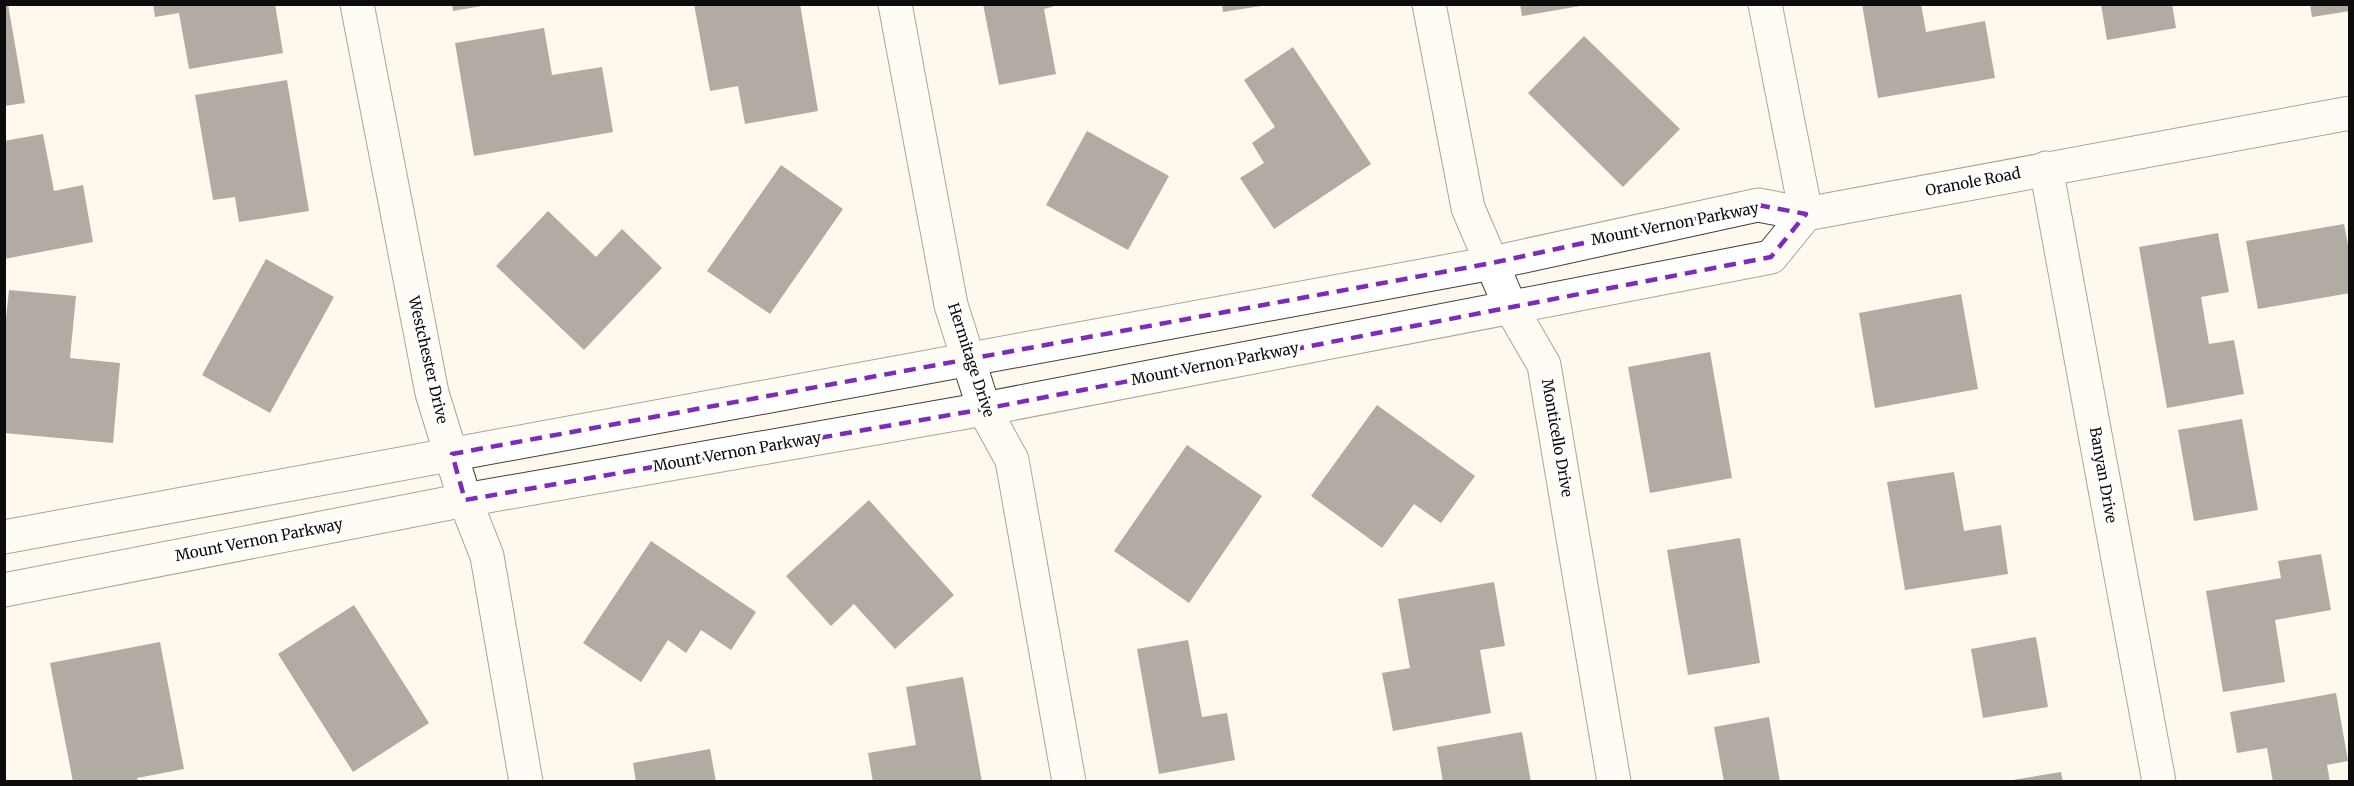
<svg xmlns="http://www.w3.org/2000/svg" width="2354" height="786" font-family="Merriweather,serif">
  <rect width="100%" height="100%" fill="#fef9ec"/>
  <path fill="#544d49" d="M4,4H8L25,103L4,106Z
    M153,4H275L283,53L189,69L179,13L155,17Z
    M452,4H482V6L453,11Z
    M694,4H800L818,111L745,124L738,86L710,91Z
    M983,4H1062L1044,9L1056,74L999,85Z
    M1222,4H1260L1261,6L1223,12Z
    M1520,4H1580V6L1522,16Z
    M1862,4H1921L1926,32L1985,21L1995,78L1878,98Z
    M2101,4H2172L2176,28L2107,40Z
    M2310,4H2350V11L2312,17Z
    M544,28L552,75L602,67L613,132L474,156L455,43Z
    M1584,36L1680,129L1623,187L1528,93Z
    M1293,47L1371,164L1274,229L1240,178L1264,163L1252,143L1275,127L1244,80Z
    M287,80L309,211L239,222L235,197L213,200L195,95Z
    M1087,131L1169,176L1128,250L1046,205Z
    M43,134L54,191L83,185L93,242L4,259V141Z
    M781,165L843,209L770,314L707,271Z
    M548,211L596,257L622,229L662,268L584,350L496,266Z
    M2344,224L2350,255V293L2258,309L2246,241Z
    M2218,233L2229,292L2201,297L2209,344L2234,340L2244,394L2167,408L2139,247Z
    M266,259L334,297L270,413L202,375Z
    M9,290L76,296L70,358L120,363L113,443L4,433V337Z
    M1961,294L1978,389L1875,408L1859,313Z
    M1710,352L1732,478L1650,493L1628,367Z
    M1377,405L1475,476L1441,523L1414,504L1382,548L1311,496Z
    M2242,419L2258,510L2194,521L2178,430Z
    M1187,445L1262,496L1189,603L1114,551Z
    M1954,472L1964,531L2001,525L2008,574L1905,590L1887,482Z
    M869,500L954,595L895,649L854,604L831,626L786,576Z
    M1740,538L1760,663L1688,675L1667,550Z
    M651,541L756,612L731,650L701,630L686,653L668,640L641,682L583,643Z
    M2321,554L2331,610L2275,620L2285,682L2223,692L2206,591L2281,578L2278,561Z
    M1494,582L1505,646L1480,650L1491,713L1393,731L1382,673L1410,668L1398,599Z
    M354,605L429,723L353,772L278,654Z
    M2036,637L2048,707L1983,718L1971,649Z
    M1188,640L1202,717L1227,713L1235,760L1159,774L1137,649Z
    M160,642L184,769L137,778L138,782H73L50,663Z
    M963,677L982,782H873L868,753L916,745L906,687Z
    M2336,693L2348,761L2327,765L2330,782H2273L2267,748L2237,753L2230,712Z
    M1769,717L1780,782H1724L1714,727Z
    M1522,732L1531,782H1443L1437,747Z
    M710,749L716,782H636L633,763Z
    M2061,772L2063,782H2013V780Z"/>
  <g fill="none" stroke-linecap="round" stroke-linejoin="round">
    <defs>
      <path id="minor" d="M357,4L432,393L465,500L487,556L526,782
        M895,4L951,305L984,409L1012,460L1069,782
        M1429,4L1468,208L1510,306L1544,365L1614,782
        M2046,168L2159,782"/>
      <path id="tertiary" d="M1765,4L1806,214
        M4,537L1492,263L1758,205L1806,214L2350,113
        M4,590L465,500L984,409L1771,257L1806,214"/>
    </defs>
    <use href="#minor" stroke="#3f3f3f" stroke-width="35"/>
    <use href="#tertiary" stroke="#3f3f3f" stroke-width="35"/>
    <use href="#minor" stroke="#fff" stroke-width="33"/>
    <use href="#tertiary" stroke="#fff" stroke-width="33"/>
  </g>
  <path d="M0 0H2354V786H0ZM1758,205L1806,214L1771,257L984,409L465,500L452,454L1492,263Z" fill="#fef9ec" fill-opacity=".55" fill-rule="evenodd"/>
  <path fill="none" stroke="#7b2cbf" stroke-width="4.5" stroke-dasharray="12 8" stroke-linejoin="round" d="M1758,205L1806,214L1771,257L984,409L465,500L452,454L1492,263Z"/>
  <g text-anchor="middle" stroke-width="6" stroke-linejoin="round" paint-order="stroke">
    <g font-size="15" fill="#0c0c0c" stroke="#fff">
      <text transform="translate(1973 182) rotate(-11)" y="5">Oranole Road</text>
      <text transform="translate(1675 224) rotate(-11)" y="5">Mount Vernon Parkway</text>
      <text transform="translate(428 360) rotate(77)" y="5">Westchester Drive</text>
      <text transform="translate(971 360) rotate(72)" y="5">Hermitage Drive</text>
      <text transform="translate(1215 364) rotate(-11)" y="5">Mount Vernon Parkway</text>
      <text transform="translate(1557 438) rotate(80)" y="5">Monticello Drive</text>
      <text transform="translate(737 452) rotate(-10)" y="5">Mount Vernon Parkway</text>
      <text transform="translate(2103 475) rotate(80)" y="5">Banyan Drive</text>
      <text transform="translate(259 540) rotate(-11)" y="5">Mount Vernon Parkway</text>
    </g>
  </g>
  <rect width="2354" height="786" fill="none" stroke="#0c0c0c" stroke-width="12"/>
</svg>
